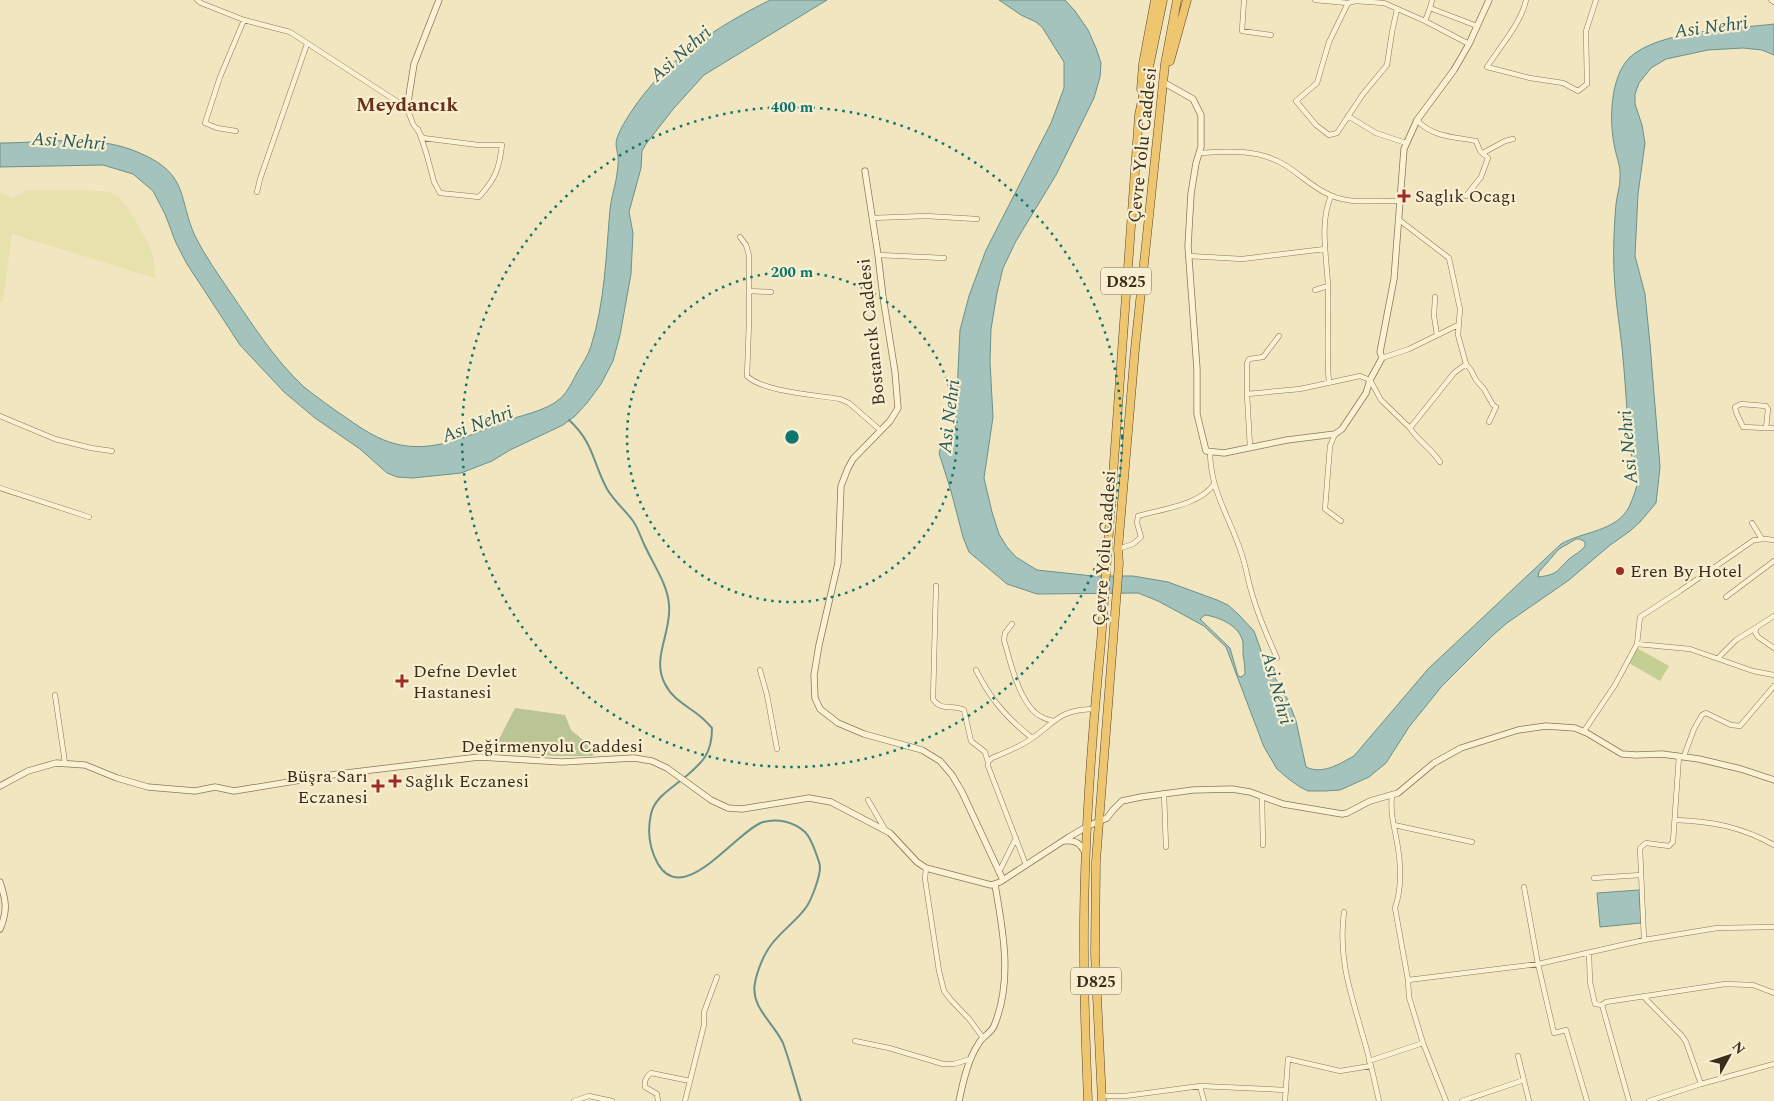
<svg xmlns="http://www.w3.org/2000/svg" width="1774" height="1101" font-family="Spectral,serif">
  <rect width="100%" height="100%" fill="#f1e6c0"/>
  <path fill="#e7e2ad" d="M33,190L103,191L110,192L119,197L126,205L148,242L153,256L155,278L12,234L3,302L0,301V192L13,198L25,191Z"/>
  <path fill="#c4cf94" d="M1637,648L1669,666L1660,681L1629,663Z"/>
  <path fill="#bac494" d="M515,708L565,715L571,730L588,744L595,753L592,756H554L493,751Z"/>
  <path fill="#a4c3bc" stroke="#6a918a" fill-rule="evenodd" d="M770,0H827L704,75L674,108L646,144L642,151L641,168L629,212L633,233L631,274L620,335L613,361L601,384L587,403L575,416L563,425L510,450L492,461L461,473L413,478L397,477L387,473L360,449L315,418L284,392L240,345L187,264L176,243L165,214L153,191L133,174L103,165L0,167V143C48,143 97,133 142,154C189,175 178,198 195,236C205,256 218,274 230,292C253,325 274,359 304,387C318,398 333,409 348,419C362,429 379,440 396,444C432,453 467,437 500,423C520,415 545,412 561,398C568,391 572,382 577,373C582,364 588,356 591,346C605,302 606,255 610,209C611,199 614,190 616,180C617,173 619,163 618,156C617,150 615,145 617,138C620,129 626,120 631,112C665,60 716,27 770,0Z
    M999,0H1065L1075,11L1088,30L1096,48L1101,63L1100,77L1094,98L1056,175L1016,241L1003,268L997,293L991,329L990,362L993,417L984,478L992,512L999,534L1007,547L1016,557L1037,570L1093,576H1133L1168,582L1217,600L1228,605L1238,614L1254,631L1264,659L1288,700L1296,721L1306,767C1323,775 1339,764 1354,756L1428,669L1561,544C1583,531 1616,532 1629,507C1632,500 1637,489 1637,482C1636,468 1630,455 1629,441C1627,410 1625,378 1622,347C1619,322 1615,297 1614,272C1613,250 1614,227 1616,204C1617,195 1620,187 1620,178C1621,167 1617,159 1615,149C1612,135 1611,121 1612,107C1613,91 1617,71 1629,58C1659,30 1734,29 1774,24V55L1762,50L1743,48L1708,50L1666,59L1651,68L1639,83L1635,94V104L1642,125L1645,143L1638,194L1635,256L1645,294L1650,344L1660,467L1656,503L1640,522L1630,531L1609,546L1569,580L1507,623L1492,636L1442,686L1409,727L1386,763L1369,777L1340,790L1325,791H1308L1300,787L1290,780L1277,769L1264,747L1226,647L1204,626L1158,601L1138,593L1037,594L1007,584L969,552L963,537L951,491L939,453L941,446L952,441L955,432L960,330L969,296L986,250L1051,123L1064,88V62L1042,27L1036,22L1021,15ZM1576,539H1580L1585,542V546C1581,552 1575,554 1569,559C1557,571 1557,575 1538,577L1539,572L1559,549ZM1205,615C1219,617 1239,625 1243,642C1243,645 1243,650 1243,654C1244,660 1245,667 1245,674L1241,677L1238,676L1230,648L1200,619Z
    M1639,890L1641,923L1600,927L1597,893Z"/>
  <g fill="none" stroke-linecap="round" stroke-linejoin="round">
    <path stroke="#6a918a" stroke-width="2" d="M569,420C594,443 592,461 607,489C614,501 625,510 633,521C638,528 641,538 645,546C653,564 668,585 669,605C672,632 651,658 665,684C673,700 688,706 701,717C705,720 708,724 712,728C712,754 703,762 684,778
      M680,781C670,789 654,799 651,814C647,832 649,848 658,864C684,908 736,831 763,822C778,818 794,822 805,832C811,838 814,848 817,856C818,859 820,864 820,867C820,877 812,898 807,906C798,920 781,931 771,945C764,954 757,971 755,983C750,1007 774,1023 783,1043C790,1062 795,1082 801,1101"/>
    <defs>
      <path id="minor" d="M197,0L201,3L244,20L290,32L407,108L413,124L423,138L478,145H502C499,169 496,178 479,197L440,193L434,182L426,152L418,129
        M1244,0L1242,31L1271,35
        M1315,0L1348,3L1355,1L1384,3L1425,21L1469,44
        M1432,0L1430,8L1477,26
        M1526,0C1522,22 1499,48 1487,67L1530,78L1563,83L1578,91L1587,84L1586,31L1596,0
        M1771,0L1774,2
        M1348,3L1329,42L1317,83L1296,101L1316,125L1329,135L1337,133L1363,94L1387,65L1392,32L1397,9
        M1425,21L1430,8
        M1348,116L1376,133L1406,143
        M1417,120C1431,137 1456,137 1476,141L1480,151L1488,158L1481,177L1466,196
        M236,131L217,128L205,123L220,77L244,20
        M1199,153C1230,151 1259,149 1285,165C1301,175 1313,188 1330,195C1352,205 1375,200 1399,201
        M1483,153L1505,141L1513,139
        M257,192L260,179L307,44
        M872,218L926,216L977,219
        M1398,219L1449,258L1460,309L1458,335L1466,364L1471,370L1476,380L1484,389L1493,405L1496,407L1489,422
        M740,237L746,245L749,255V322L747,376C763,392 817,395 840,399L849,403L880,430
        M878,255L944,258
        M1189,256L1242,259L1325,249
        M1315,290L1328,286
        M749,291L771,292
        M1435,297L1434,316L1437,335
        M1279,336L1263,357L1249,359L1247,363V394L1300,389L1360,376L1370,380L1381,400L1410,428L1454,373L1466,364
        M1382,358L1409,349L1458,325
        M1329,383C1326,351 1329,319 1328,287C1327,257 1319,224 1331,196
        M1247,394L1250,447
        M1741,404L1766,406L1768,409L1766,428L1743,427L1736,412L1735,407Z
        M0,416L55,439L91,448L112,451
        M1410,428C1418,441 1432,449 1440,462
        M1766,428H1774
        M1335,434L1330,446L1325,509L1341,521
        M1210,453C1211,492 1229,516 1241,552C1246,566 1248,582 1253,597C1259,618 1268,638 1277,658
        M0,488L89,517
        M1752,523L1762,539
        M1118,549L1133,544L1141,537L1137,523L1138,516C1162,509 1200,505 1214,484
        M936,586L933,699C941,712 953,704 964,710L971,741L985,752L988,762
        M1726,597L1774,561
        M1774,616L1757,627L1755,632L1758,637L1774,648
        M1012,624L1005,633L1004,640C1010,661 1020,707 1042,717C1045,719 1050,720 1053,721
        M1637,644L1690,649L1753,671L1774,675
        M1718,658L1736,640L1757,627
        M760,670L767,695L777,749
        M976,670C991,700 1006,717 1032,738
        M55,695L65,763
        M1584,731L1615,685L1637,644L1640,617L1680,591L1754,540L1765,539L1774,540
        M1684,756L1694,729L1702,715L1706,713L1731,725L1740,726L1774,686
        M1164,793L1166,847
        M1392,796C1390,812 1394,826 1397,842C1401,864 1402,888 1395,908L1408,980L1409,997L1423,1043
        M1262,797L1263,845
        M868,800L886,831
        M1675,820C1711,821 1742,827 1774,845
        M1394,825L1472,842
        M1026,865L988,766V762L992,758C1004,753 1017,748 1028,741C1056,723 1056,710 1094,709
        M926,868L925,879L939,971L944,991L951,1000L970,1020L983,1038
        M999,872L1016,838
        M1594,878L1641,875
        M1524,887L1538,964L1554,1033L1566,1030L1587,1101
        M1344,912C1338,958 1350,990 1362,1033C1369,1056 1374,1078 1379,1101
        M1644,940L1640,848L1646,843L1669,846L1673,842L1679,756
        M1589,953L1590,982L1595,1004L1602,1005
        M1408,980L1538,964L1644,940L1717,928L1774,927
        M1643,996L1682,1036L1686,1042L1701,1084
        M855,1041L889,1048L943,1064H954L970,1059
        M1518,1056L1529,1101
        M1369,1061L1423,1043L1446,1101
        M1200,1086L1286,1090
        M1102,1096H1125L1200,1086L1204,1101
        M574,1101L589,1096L612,1101
        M658,1101L657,1094L645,1087C644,1082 646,1076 651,1073L690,1081
        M685,1101L704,1025V1012L717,977
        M1285,1101L1288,1059L1340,1071L1370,1066
        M1462,1101L1524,1080
        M1629,1101L1602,1005L1606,1002L1725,984L1753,985L1774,993
        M1649,1101L1701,1084L1774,1064"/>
      <path id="tertiary" d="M1163,82L1193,99L1201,115V147L1196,163L1191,194L1188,246L1197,369V414L1206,451L1224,453L1287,440L1335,434L1342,429L1366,393L1370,380L1382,358L1380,352L1394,279L1404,149L1417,120L1454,70L1469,44L1489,0
        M407,108L414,64L439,0
        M865,171L878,255L883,297L895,372L898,408L890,421L853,459L848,468L841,486L838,563L819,645L814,675L815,698L820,709L838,723L864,734L922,750L940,761L952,775L962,792L1003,880
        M0,786L28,771L56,763L85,765L117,778L148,787L195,791L215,787L234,791L338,774L479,757L562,762L634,758L652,761L667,768L711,800L728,808L742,809L809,798L831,802L890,833L917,862L926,868L991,885L1000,882L1069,837L1088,826L1107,818L1113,810L1122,801L1141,797L1193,790L1232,789L1250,792L1283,804L1342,814L1347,813L1370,801L1398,793L1434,763L1461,748L1518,730L1546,726L1575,728L1587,733L1622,754L1636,755L1662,754L1699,759L1741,769L1774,780
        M1065,841C1076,840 1081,844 1085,853
        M0,882C6,900 8,911 0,929
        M959,1101C963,1082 968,1059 979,1043C983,1036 991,1033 994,1026C1013,981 1003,930 995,885"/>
      <path id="trunk" d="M1170,61L1187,0
        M1141,89L1143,64L1155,0
        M1088,1101C1086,1052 1084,1002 1084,953C1083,849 1091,745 1101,642L1139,115L1163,0
        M1102,1101L1095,954L1096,861L1119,563L1118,549L1135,349L1165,64L1177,0"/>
    </defs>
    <use href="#minor" stroke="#8b7757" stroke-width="5.5"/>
    <use href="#tertiary" stroke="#8b7757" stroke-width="7"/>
    <use href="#trunk" stroke="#58442c" stroke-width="9"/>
    <use href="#minor" stroke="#fbf2d4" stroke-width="4.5"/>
    <use href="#tertiary" stroke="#fbf2d4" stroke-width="5.5"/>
    <use href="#trunk" stroke="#eec670" stroke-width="8"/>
  </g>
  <g fill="none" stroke="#0f766e" stroke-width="2.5" stroke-dasharray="2.5 5">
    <circle cx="792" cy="437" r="165"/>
    <circle cx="792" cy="437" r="330"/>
  </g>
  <g fill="#9e2b23" stroke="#f8efd1" stroke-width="2">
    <path d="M1401.5 188.5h5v5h5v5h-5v5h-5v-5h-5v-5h5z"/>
    <circle cx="1620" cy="571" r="5"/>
    <path d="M399.5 673.5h5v5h5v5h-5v5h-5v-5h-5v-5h5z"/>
    <path d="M392.5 773.5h5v5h5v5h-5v5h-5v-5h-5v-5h5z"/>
    <path d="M375.5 778.5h5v5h5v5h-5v5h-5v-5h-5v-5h5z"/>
  </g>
  <g text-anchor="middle" stroke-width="4.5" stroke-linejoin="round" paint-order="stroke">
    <g fill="#f8efd1" stroke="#736752" stroke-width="1">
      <rect x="1101" y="267.5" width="50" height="27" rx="4"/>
      <rect x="1071" y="967.5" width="50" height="27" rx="4"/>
    </g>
    <g font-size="16" font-weight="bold" fill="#3a2d1c">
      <text x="1126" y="287">D825</text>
      <text x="1096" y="987">D825</text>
    </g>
    <g font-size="18" fill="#3a2d1c" stroke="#f8efd1">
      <text transform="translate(1142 145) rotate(-84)" y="6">Çevre Yolu Caddesi</text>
      <text transform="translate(871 332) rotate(-96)" y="6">Bostancık Caddesi</text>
      <text transform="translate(1104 548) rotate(-86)" y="6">Çevre Yolu Caddesi</text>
      <text x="552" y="752">Değirmenyolu Caddesi</text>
    </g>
    <g font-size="18" fill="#3a2d1c" stroke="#f8efd1" text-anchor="start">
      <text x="1415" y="202">Saglık Ocagı</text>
      <text x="1630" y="577">Eren By Hotel</text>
      <text x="413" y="677">Defne Devlet<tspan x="413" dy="21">Hastanesi</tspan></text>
      <text x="368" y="782" text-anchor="end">Büşra Sarı<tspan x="368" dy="21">Eczanesi</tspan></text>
      <text x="405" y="787">Sağlık Eczanesi</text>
    </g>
    <g font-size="19" font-style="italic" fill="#2b5a5b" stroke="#f8efd1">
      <text transform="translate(1711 26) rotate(-7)" y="7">Asi Nehri</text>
      <text transform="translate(680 53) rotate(-41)" y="7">Asi Nehri</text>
      <text transform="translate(69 140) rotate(4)" y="7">Asi Nehri</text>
      <text transform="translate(948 416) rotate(-83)" y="7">Asi Nehri</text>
      <text transform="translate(477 423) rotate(-20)" y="7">Asi Nehri</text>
      <text transform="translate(1627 447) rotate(-95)" y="7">Asi Nehri</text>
      <text transform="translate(1278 688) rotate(75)" y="7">Asi Nehri</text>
    </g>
    <g font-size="20" font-weight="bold" fill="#693019" stroke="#f8efd1">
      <text x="407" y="111">Meydancık</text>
    </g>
  </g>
  <circle cx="792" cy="437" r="8" fill="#0f766e" stroke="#f8efd1" stroke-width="2.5"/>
  <g font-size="15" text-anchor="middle" font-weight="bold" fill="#0f766e" stroke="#f8efd1" stroke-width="4.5" stroke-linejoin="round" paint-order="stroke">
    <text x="792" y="112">400 m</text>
    <text x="792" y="277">200 m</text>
  </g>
  <g transform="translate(1729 1056) rotate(50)" stroke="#f8efd1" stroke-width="4" paint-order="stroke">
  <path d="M0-4L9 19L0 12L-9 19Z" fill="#3a2d1c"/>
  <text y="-8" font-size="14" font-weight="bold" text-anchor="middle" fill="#3a2d1c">N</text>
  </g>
</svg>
